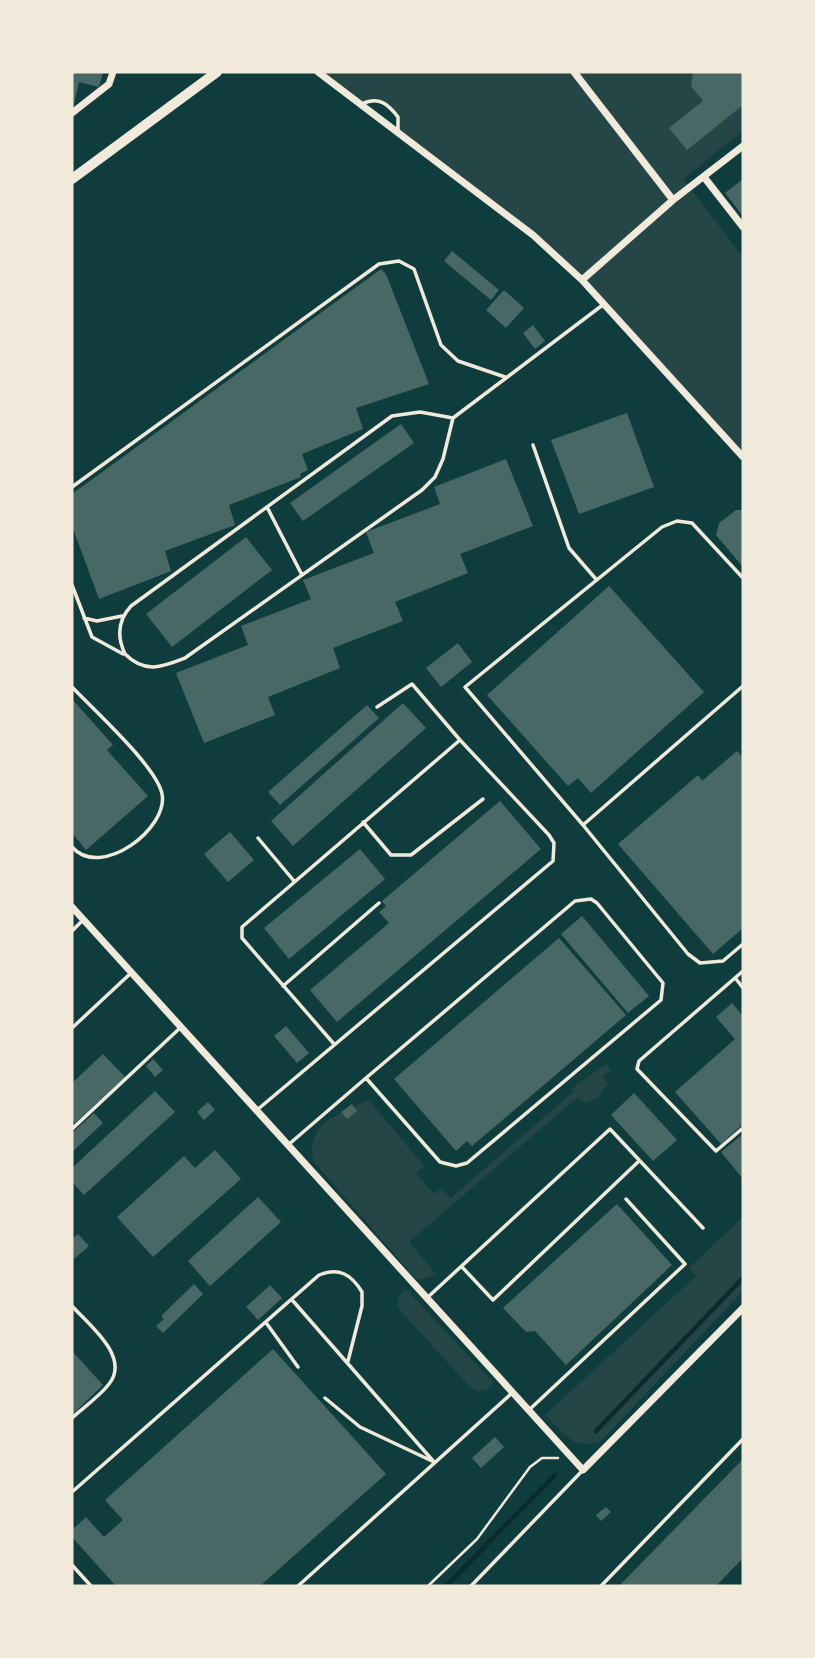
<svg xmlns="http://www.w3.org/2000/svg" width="815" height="1658" font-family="Poppins,sans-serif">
  <rect width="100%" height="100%" fill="#0f3d3e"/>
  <path fill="#244646" d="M318,72H743V131L683,179L743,257V457L582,280L533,235L398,133V117L380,101L361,105Z
    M606,1064L611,1070L603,1076L608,1083L599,1097L585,1103L578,1097L409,1242L437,1275L417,1280L313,1161C306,1122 339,1114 369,1100L424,1166L416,1173L434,1194L441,1188L451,1198L573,1092L571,1089Z
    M743,1217V1291L601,1441C571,1451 565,1433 545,1415L696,1276L689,1268Z
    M405,1288L494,1383L486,1390L478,1391L470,1387L398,1308V1299Z"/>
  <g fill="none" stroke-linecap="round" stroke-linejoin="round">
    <path stroke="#0a2a2b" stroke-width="4.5" d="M596,1431L743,1278
      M446,1586L555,1475"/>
  </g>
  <path fill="#486865" d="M72,72H103L99,87L79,82L73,108Z
    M693,72H743V105L687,150L669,128L703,101L691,86Z
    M743,179V216L725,193Z
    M452,251L499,290L491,300L444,261Z
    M381,269L386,274L429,384L356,408L363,429L302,454L308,470L300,474L301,477L229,505L235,525L165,551L171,571L99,599L72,526V494Z
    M504,290L524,308L506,328L486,310Z
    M533,325L545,341L535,349L523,333Z
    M627,413L654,487L579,514L551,440Z
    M401,424L414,443L303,521L290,503Z
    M506,459L533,526L460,554L468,573L395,602L403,621L333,648L340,668L268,697L275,715L204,743L176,673L248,645L241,626L311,599L303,580L374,553L366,532L440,504L434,487Z
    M736,510H743V567L716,535L719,523Z
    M246,537L272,570L172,647L146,614Z
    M609,586L704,692L591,793L578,778L568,786L487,695Z
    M458,643L472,662L441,687L426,668Z
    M72,699L113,745L107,750L148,796L86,850L72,833Z
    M403,703L426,728L293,846L271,821Z
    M367,705L379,718L280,805L268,792Z
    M737,751L743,758V928L713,954L618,844L698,775L702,781Z
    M500,801L541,849L337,1022L310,990L389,923L379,912L386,906L382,901Z
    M230,832L254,860L228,882L204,854Z
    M360,849L385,879L289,959L264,928Z
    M582,916L649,996L628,1013L561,934Z
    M559,938L626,1015L472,1146L467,1141L456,1151L394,1079Z
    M732,1003L743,1016V1124L721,1144L675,1092L735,1039L716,1017Z
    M286,1026L309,1053L297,1063L274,1036Z
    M103,1054L125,1077L75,1123L72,1119V1083Z
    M153,1059L163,1070L155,1077L146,1066Z
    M155,1091L175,1112L84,1195L72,1182V1168Z
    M634,1093L677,1140L653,1161L611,1115Z
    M208,1102L215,1110L204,1120L197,1112Z
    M352,1104L357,1111L347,1119L341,1112Z
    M94,1113L103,1123L72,1152V1133Z
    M743,1134V1179L721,1152Z
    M215,1150L241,1179L153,1257L117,1217L184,1156L195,1168Z
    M258,1197L281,1222L210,1286L188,1261Z
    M617,1204L672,1265L566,1365L535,1331L526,1332L503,1308Z
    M78,1234L89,1246L74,1259L72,1239Z
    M194,1284L203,1294L163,1333L156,1326L164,1319L161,1316Z
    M270,1285L282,1298L258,1320L246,1307Z
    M273,1349L386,1474L260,1586H116L72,1537V1530L86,1517L104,1537L123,1520L105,1500Z
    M72,1351L103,1385L72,1415Z
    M495,1437L504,1447L481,1468L472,1458Z
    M743,1459V1558L716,1586H619Z
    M606,1507L611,1512L601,1521L596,1515Z"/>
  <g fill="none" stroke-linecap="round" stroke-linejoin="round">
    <path stroke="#f1e9da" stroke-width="2.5" d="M428,1586L477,1539L530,1467L542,1458H558"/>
    <path stroke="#f1e9da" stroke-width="3.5" d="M362,104C379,96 388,104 398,117V132
      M453,418L420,412L392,416L131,606C118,620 117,637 125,654C145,674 162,667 185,658L422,490L435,477L443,459L453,418L604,304
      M533,445L569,548L595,578
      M72,487L379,264L399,261L414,269L441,345L458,361L505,377
      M267,507L302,575
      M72,585L92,637L123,654
      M84,618L97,621L122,616
      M743,686L583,825L688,954L700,963L723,961L743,944
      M72,687C93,709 157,767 162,794C169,828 101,880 72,847
      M377,707L412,684L460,740
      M363,822L391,855H411L483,799
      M583,825L465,687L662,527L677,521L692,523L743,578
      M258,838L294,881
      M72,931L83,920
      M743,971L639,1061L637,1069L716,1151L743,1128
      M736,979L743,988
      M283,986L379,903
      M72,1028L131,973
      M257,1110L553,861L554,843L549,835L460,740L242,927V938L334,1044
      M72,1129L180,1028
      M288,1145L366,1078L440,1162L456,1166L467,1163L661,1000L663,983L597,903L591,899L575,901L366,1078
      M462,1267L493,1300L639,1161
      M428,1297L610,1129L703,1228
      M293,1301L434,1462
      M72,1306C88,1324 131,1357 109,1384C99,1397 84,1407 72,1418
      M267,1324L298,1367
      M325,1398L360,1427L432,1461
      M529,1410L685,1264L626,1199
      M72,1492L319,1275C339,1267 351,1274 362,1292V1306L348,1361
      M72,1565L91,1586
      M298,1586L512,1393
      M471,1586L583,1470
      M601,1586L743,1439"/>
    <path stroke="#f1e9da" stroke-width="7" d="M318,72L533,235L582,280L743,457
      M574,72L673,200
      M72,113L109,84L113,72
      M704,177L743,227
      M582,280L673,200L743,146
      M72,907L583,1470L743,1308"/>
    <path stroke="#f1e9da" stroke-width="10" d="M72,179L217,72"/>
  </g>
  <rect width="815" height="1658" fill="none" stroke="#f1e9da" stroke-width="147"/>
</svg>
